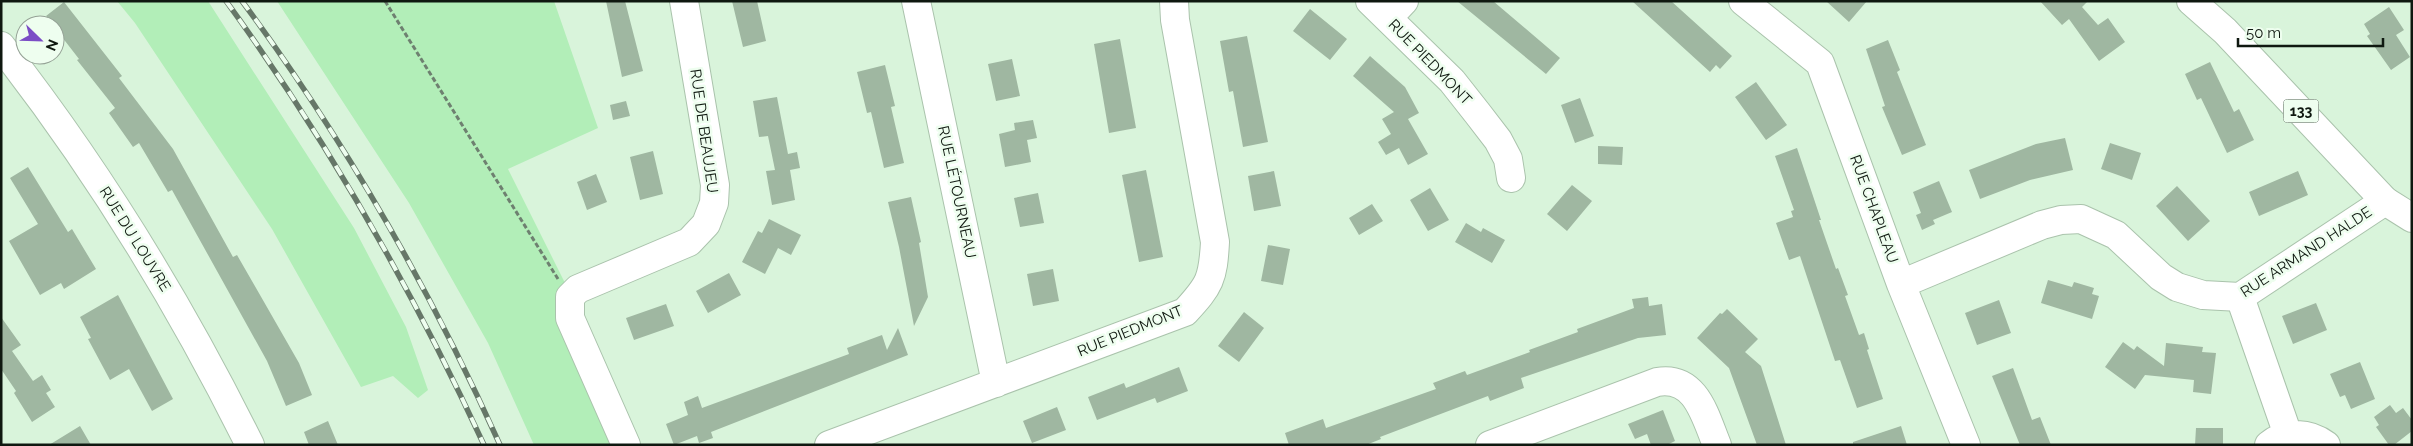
<svg xmlns="http://www.w3.org/2000/svg" width="2413" height="446" font-family="Raleway,sans-serif">
  <rect width="100%" height="100%" fill="#d9f4db"/>
  <path fill="#b2eeb8" d="M117,1H208L354,228L406,327L428,390L418,398L393,376L361,387L272,229L135,23Z
    M277,1H554L598,128L508,169L565,283L560,289L614,445H534L488,343L409,203Z"/>
  <path fill="#9fb7a1" d="M606,1H625L643,71L622,77Z
    M732,1H757L766,41L743,47Z
    M1457,1H1493L1560,58L1546,74Z
    M1632,1H1671L1732,56L1720,69L1716,65L1710,72Z
    M1826,1H1867L1849,22Z
    M2040,1H2088L2082,7L2098,25L2108,18L2125,42L2099,61L2069,19L2062,25Z
    M64,2L122,76L119,78L173,149L233,257L237,255L299,363L312,395L286,406L267,361L172,190L168,192L139,143L133,147L109,113L115,108L77,60L79,59L55,28V25L46,16Z
    M2389,7L2404,30L2396,35L2410,57L2391,70L2367,36L2370,34L2364,24Z
    M1310,9L1347,39L1330,60L1293,31Z
    M1247,36L1268,142L1243,147L1233,91L1229,92L1220,41Z
    M1120,39L1136,128L1109,133L1094,44Z
    M1888,40L1900,70L1897,72L1926,145L1902,155L1882,107L1885,106L1866,49Z
    M1370,56L1405,87L1419,113L1408,119L1428,154L1408,165L1399,148L1386,155L1378,142L1391,134L1382,119L1394,112L1353,76Z
    M1012,59L1020,96L996,101L988,64Z
    M2210,62L2234,112L2239,109L2254,140L2227,153L2201,98L2197,100L2185,74Z
    M885,65L895,106L891,107L904,163L884,168L871,112L867,113L857,72Z
    M1756,82L1787,125L1766,140L1735,97Z
    M777,97L788,154L797,152L800,168L790,170L795,200L772,205L766,171L775,170L768,136L759,137L753,101Z
    M1580,98L1594,136L1575,143L1561,105Z
    M626,101L630,116L613,120L610,105Z
    M1033,120L1037,138L1027,140L1031,162L1005,167L999,134L1015,130L1014,123Z
    M2065,138L2073,170L2030,180L1980,199L1969,170L2036,144Z
    M2110,143L2141,153L2132,180L2101,169Z
    M1598,146L1623,147L1622,165L1598,164Z
    M1797,148L1821,220H1819L1836,269L1838,268L1848,295L1845,296L1859,335L1864,333L1869,349L1867,350L1883,399L1857,408L1840,360L1835,361L1800,256L1789,260L1776,223L1793,217L1791,211L1794,210L1775,156Z
    M653,151L663,194L640,200L630,157Z
    M28,167L68,232L72,229L96,269L64,289L61,283L40,295L9,241L38,224L10,178Z
    M1146,170L1163,257L1139,262L1122,175Z
    M1274,171L1281,206L1254,211L1248,176Z
    M2298,171L2308,195L2259,216L2249,192Z
    M596,174L607,202L587,210L577,182Z
    M1939,181L1952,212L1933,220L1935,224L1922,230L1916,215L1921,213L1913,192Z
    M1572,185L1592,201L1567,231L1547,214Z
    M2177,186L2210,221L2188,241L2156,206Z
    M1430,188L1449,220L1428,231L1410,200Z
    M1038,193L1044,223L1020,227L1014,198Z
    M911,197L921,242L919,243L928,297L914,326L899,247L888,202Z
    M1372,204L1383,221L1359,235L1349,218Z
    M769,219L801,235L791,255L778,248L765,274L742,262L758,231L762,233Z
    M1466,223L1481,232L1483,228L1505,240L1492,263L1455,242Z
    M1268,245L1290,249L1283,285L1261,281Z
    M1053,269L1059,301L1033,306L1027,274Z
    M729,273L741,295L708,313L696,291Z
    M2048,280L2072,287L2074,282L2094,288L2092,294L2099,296L2092,319L2041,303Z
    M118,295L173,399L152,411L129,369L110,380L88,339L91,338L80,317Z
    M1648,297L1649,306L1662,304L1666,335L1638,338L1521,378L1524,388L1490,401L1488,396L1380,437L1381,439L1366,445H1289L1285,433L1323,419L1326,428L1436,389L1433,383L1465,371L1467,375L1530,352L1529,350L1578,332L1577,329L1634,308L1632,299Z
    M1999,300L2011,333L1977,345L1965,313Z
    M2316,303L2327,330L2293,344L2282,316Z
    M666,304L674,326L634,340L626,318Z
    M1727,309L1758,339L1745,352L1761,366L1786,445H1757L1729,368L1697,338L1720,313L1722,314Z
    M1244,312L1264,328L1239,362L1218,346Z
    M1,317L21,345L12,351L33,381L42,375L51,390L46,393L55,407L32,422L14,393L16,391L1,369Z
    M898,328L908,355L711,432L713,438L699,443L697,436L674,445L666,424L688,415L684,402L698,396L702,408L849,354L847,348L882,335L887,350Z
    M2123,342L2134,350L2137,346L2164,366L2166,343L2203,347L2202,352L2216,353L2211,394L2193,392L2194,380L2145,375L2135,389L2105,367Z
    M2360,362L2375,399L2351,409L2345,395L2340,397L2330,374Z
    M1179,367L1188,391L1157,403L1155,398L1097,420L1088,397L1124,383L1126,388Z
    M2013,368L2032,420L2040,417L2051,445H2020L1992,376Z
    M2390,405L2396,413L2403,408L2412,420V431L2394,445H2389L2376,427L2379,425L2374,417Z
    M1057,407L1066,430L1032,443L1023,421Z
    M1663,410L1675,441L1667,445H1651L1647,434L1635,439L1628,424Z
    M328,421L338,445H309L304,432Z
    M80,426L91,445H49Z
    M1901,426L1907,445H1853V442Z
    M2196,428H2223V445H2195Z"/>
  <g fill="none" stroke-linecap="round" stroke-linejoin="round">
    <defs>
      <path id="minor" d="M916,1L996,383
        M1370,1L1452,81L1478,114L1498,140L1508,159L1511,178
        M1743,1L1820,63L1901,284L1966,445
        M1388,18L1404,1
        M1,46C98,170 180,304 250,445
        M1901,284L2042,225L2061,220L2081,219L2116,235L2161,277L2177,287L2203,295L2240,297L2385,201
        M2240,297L2288,435
        M626,445L570,318V297L578,289L689,242L706,224L714,203L715,185L684,1
        M829,445L1185,312C1210,285 1213,279 1215,242L1175,20L1174,1
        M1490,445L1657,382C1696,375 1705,416 1717,445
        M2269,445C2286,431 2309,432 2326,445"/>
      <path id="major" d="M2191,1L2225,31L2385,201L2412,218"/>
    </defs>
    <use href="#minor" stroke="#aac3ac" stroke-width="30"/>
    <use href="#major" stroke="#aac3ac" stroke-width="30"/>
    <path stroke="#6e8070" stroke-width="3" stroke-dasharray="5 2.5" stroke-linecap="butt" d="M385,1L558,279"/>
    <use href="#minor" stroke="#fff" stroke-width="28"/>
    <use href="#major" stroke="#fff" stroke-width="28"/>
    <defs>
      <path id="rail" d="M226,1C327,140 412,289 484,445
        M242,1C344,139 430,289 500,445"/>
    </defs>
    <use href="#rail" stroke="#667768" stroke-width="5.5"/>
    <use href="#rail" stroke="#eefeef" stroke-width="4" stroke-dasharray="11" stroke-linecap="butt"/>
  </g>
  <g text-anchor="middle" stroke-width="5" stroke-linejoin="round" paint-order="stroke">
    <rect fill="#eefeef" stroke="#525d53" stroke-width="1" x="2283.5" y="99.5" width="35" height="23" rx="4"/>
    <g font-size="14" font-weight="bold" fill="#0f1810">
      <text x="2301" y="116">133</text>
    </g>
    <g font-size="15" fill="#0f1810" stroke="#eefeef">
      <text transform="translate(1430 62) rotate(46)" y="5">RUE PIEDMONT</text>
      <text transform="translate(704 131) rotate(82)" y="5">RUE DE BEAUJEU</text>
      <text transform="translate(957 192) rotate(78)" y="5">RUE LÉTOURNEAU</text>
      <text transform="translate(1874 209) rotate(70)" y="5">RUE CHAPLEAU</text>
      <text transform="translate(135 239) rotate(58)" y="5">RUE DU LOUVRE</text>
      <text transform="translate(2306 252) rotate(-33)" y="5">RUE ARMAND HALDE</text>
      <text transform="translate(1130 331) rotate(-22)" y="5">RUE PIEDMONT</text>
    </g>
  </g>
  <rect width="2413" height="446" fill="none" stroke="#0f1810" stroke-width="5"/>
  <g transform="translate(40 40) rotate(113)"><circle r="24" fill="#eefeef" stroke="#95a296"/>
  <path d="M0-4L9 19L0 12L-9 19Z" fill="#7b4dc5"/>
  <text y="-8" font-size="14" font-weight="bold" text-anchor="middle" fill="#0f1810">N</text>
  </g>
  <path d="M2238 38v8h145v-8" fill="none" stroke="#0f1810" stroke-width="2.5"/>
  <text x="2246" y="38" font-size="15" fill="#0f1810" stroke="#eefeef" stroke-width="4" paint-order="stroke">50 m</text>
</svg>
